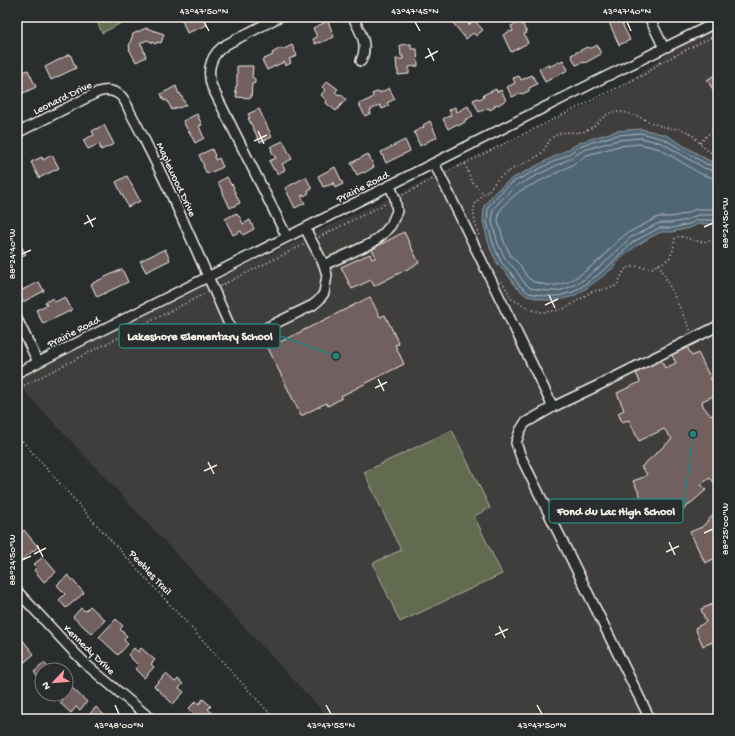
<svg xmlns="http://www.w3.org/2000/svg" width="735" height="736" font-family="'Gochi Hand',sans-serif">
  <rect width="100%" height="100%" fill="#2a2d2e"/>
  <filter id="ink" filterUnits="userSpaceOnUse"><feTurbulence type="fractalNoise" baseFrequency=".025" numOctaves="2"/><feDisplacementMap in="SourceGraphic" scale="8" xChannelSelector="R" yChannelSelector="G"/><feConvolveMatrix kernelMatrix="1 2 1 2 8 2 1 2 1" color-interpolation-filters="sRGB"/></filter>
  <g filter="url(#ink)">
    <path fill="#403c3d" d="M718,18V719H330L17,383V373L609,94L716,21Z"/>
    <path fill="#626a50" stroke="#abae9c" d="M95,17H133L102,33Z
      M452,430L490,508L474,516L502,574L400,622L373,563L401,550L364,472Z"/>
    <path fill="#4f6674" stroke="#919ea2" d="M642,129L666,135L708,160L718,164V224H698L690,228L672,232H661L649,238L636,246L623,256L613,268L603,276L588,287L574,296L559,300H546L527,296L516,287L508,275L498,265L490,248L483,222L484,206L495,192L511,179L565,151L581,142L616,131Z"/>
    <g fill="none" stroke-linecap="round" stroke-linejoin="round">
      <path stroke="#b2b9ba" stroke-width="1" d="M718,167L706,164L664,139L641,133L617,135L582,145L567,155L513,182L498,195L488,207L487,222L494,246L501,262L511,273L519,285L529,293L546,296H558L573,292L586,284L610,265L620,254L633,242L659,228H672L689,224L697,220H718
        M718,172L704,168L662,143L641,138L618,140L584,150L569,159L516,186L502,199L493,209L492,222L498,244L506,260L515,269L523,281L530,288L547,291H558L570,287L583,280L606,262L617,250L630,238L657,224L661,223H671L687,220L697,215H718
        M718,178H713L701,174L660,149L640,144L619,146L587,155L572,165L520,191L506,203L499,212L498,221L504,242L511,256L520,265L527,277L534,282L547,285H557L568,282L580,275L602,258L613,245L626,234L654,219L659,217H671L685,214L696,209H718"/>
      <path stroke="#919ea2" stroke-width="2.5" d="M17,21L29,17"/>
    </g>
    <path fill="#725f5f" stroke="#f4f1e8" d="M184,17L197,18L203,17L207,25L187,33L181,18Z
      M460,17H467L470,22L468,24L469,25L474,20L483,30L476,36L473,33L466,39L453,23Z
      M615,17H619L630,40L619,45L608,20Z
      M328,21L334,37L320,43V42L315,44L313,39L317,37L313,28Z
      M521,21L527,33L524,34L528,43L511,52L503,35L510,31L511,32L513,31L511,26Z
      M146,28L164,34L161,43L157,42L156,44L147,40L143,42H141L140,44L142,45L146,57L136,62L129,49H130L129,46L133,34Z
      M411,44V49H417L418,66L409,67V74L398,75V70H397L396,59H403V56H401L400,45Z
      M292,45L297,56L289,59L291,63L285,66L284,62L267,70L262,60L273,55L272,53L281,48L282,50Z
      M597,45L601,54L585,63L584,62L576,65L571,55L587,47L589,48H592Z
      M70,54L76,68L51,80L45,67Z
      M563,60L568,70L545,82L539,69L548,64L549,67Z
      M237,66H253L252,77L255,79V83L252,84L251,98L236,97L237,92H235L236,86H237Z
      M28,70L36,87L17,96V75Z
      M718,73V97L707,80Z
      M532,75L537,84L529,88V91L522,94L521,93L512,97L507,87L515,83L513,78L519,76L521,80Z
      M327,81L338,89L335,92L339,95L340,94L346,99L336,111L326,103L327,101L321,95L325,90L322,87Z
      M176,86L179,94L180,93L186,105L179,108L178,107L172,110L167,100L164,101L161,94Z
      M389,88L395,99L387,103L389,106L382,109L380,105L370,110L371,113L365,116L359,104L372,98L373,96L372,94L379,91L380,93Z
      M496,89L497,92L501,90L506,100L498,105L497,104L494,106L495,107L490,110L489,108L479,112L473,100L478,98L479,99L484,97L483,95Z
      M468,106L473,116L465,120V122L458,126L457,124L448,129L443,119L451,115L449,110L455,107L457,112Z
      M259,109L272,137L260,142L248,118H250L248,114Z
      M197,114L202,125L199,126L204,138L195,143L189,131H188L183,121Z
      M430,121L437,137L432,140V139L429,141L420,146L414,132L424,127L423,125Z
      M104,125L114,144L101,150L99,144L88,149L83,140L94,135L92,131Z
      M405,140L410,151L386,163L381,152Z
      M283,141L292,159L282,164L285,170L277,174L276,170H274L269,161L276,158L275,156H274L271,150L272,149L270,147Z
      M212,149L215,156H214L215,160L219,158L223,167L207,174L203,166H204L199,155Z
      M368,154L374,167L364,173L363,172L357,175L351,163Z
      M52,155L59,168L39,178L31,162L42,157L43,160Z
      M335,167L343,184L335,188L333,182L332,183L333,184L323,187L318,176Z
      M127,176L140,201L128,207L116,182Z
      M227,177L231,185L232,184L234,187L233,188L240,203L230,208L218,182Z
      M306,177L312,189L308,191L309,193L304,196L303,195L301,196L305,203L295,208L285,188Z
      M236,213L239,217H240L243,224L250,220L254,229L243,235L241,231L233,235L225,219Z
      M404,232L419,263L374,286L371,280L352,289L341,267L370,254L372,259L376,257L372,249Z
      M21,246L26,254L17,259V248Z
      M165,249L170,260L146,272L140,261Z
      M122,269L128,282L97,297L91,284Z
      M39,282L44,291L23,302L18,292Z
      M65,297L72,310L43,324L36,310L47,305L45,302L53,298L55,302Z
      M370,297L380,317L385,315L399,344L395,345L404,364L341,396L342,398L328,406L326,403L301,416L268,348Z
      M686,345L692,356L698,353L718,393V394L702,401L703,406L711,416L718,410V487L710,478L701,484L706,490L676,516L664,502L660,504L666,517L654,523L633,481L644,477L647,474L641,467L672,439L664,429L639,441L629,420L622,422L618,413L624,410L617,393L640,382L635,370L660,358L665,368L676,363L671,353Z
      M718,510V552H717L718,557L705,563L690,532L702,527Z
      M24,530L38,547L22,560L17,553V551L21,547L17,543V536Z
      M43,557L56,572L44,582L34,570L37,567L34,564Z
      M68,575L84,593L66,608L59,600L65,594L57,585Z
      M718,602V647L715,641L703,646L695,628L706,622L701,609Z
      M90,606L105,620L92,634L73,617L81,608L85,611Z
      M116,619L123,626L120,629L127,636L124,640L128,644L118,655L99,637Z
      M21,638L34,654L21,665L17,660V641Z
      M134,648L138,652L141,648L155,660L151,664L154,667L144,678L135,669L138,665L128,655Z
      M44,663L51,670H42V681L34,672Z
      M166,674L175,682L178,679L183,684L179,688L184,692L173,704L154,686Z
      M69,685L87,702L80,710L76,707L71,713L60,703L62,700L58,697L60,694H66V688Z
      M203,699L211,706L208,709L218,718L217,719H199L188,709L196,701L199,704Z
      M96,707L108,719H85Z"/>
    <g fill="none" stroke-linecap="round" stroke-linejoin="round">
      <defs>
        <path id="minor" d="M279,17L227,44C211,53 206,70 212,87L287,237
          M353,17C360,32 369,44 361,61
          M649,17L664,48
          M17,133L98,92C107,89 114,90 121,96C125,100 128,107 130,112C136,123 142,134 147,145C180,209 207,276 237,342L313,305L319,300L324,293L327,275L324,265
          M434,163L553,407
          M305,228L324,265L372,243L383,234L391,225L397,211L395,198L390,186
          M17,319L38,362
          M17,373L595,82L711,25L718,19
          M17,591L72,650L88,666L151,719
          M650,719L521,457L516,443L520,431L525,423L553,407L597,386L718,326"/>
      </defs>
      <use href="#minor" stroke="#f4f1e8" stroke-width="12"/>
      <path stroke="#f4f1e8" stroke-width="1.5" stroke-dasharray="1 3" stroke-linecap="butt" d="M660,63L718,34
        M700,143L716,126
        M465,164L472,182L484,194
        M447,172L645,74L660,63L658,60
        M403,195L433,179
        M479,235C476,227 473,216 474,208C475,201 482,196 487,192C491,187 497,179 501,176C513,168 526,163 538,156C547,150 547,138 558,134C568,130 578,135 587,130C597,126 604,113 614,112C630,110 649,123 664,127C672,129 682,128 690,133C697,139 702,147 710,152C712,153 715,154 718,156
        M319,237L387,203
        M659,264L691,331
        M502,281L512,299L532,310L542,312L554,311L566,308L591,292L614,287L618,283L624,271L627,268L635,266L652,268L669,259L673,250L675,238L680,236C695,240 703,245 718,238
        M220,286L305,244
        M17,389L206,293
        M17,435L95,523L275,719"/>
      <use href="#minor" stroke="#2a2d2e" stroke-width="9"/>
    </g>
  </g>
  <path fill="none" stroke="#f4f1e8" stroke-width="1.5" d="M204,22L209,31M415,22L420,31M627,22L631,31M428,48L434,61M425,58L438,51M258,131L264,144M254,141L267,135M87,215L93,227M84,224L96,218M704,227L713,223M22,254L31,250M549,295L555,308M545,305L558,299M378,379L384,391M375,388L387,382M208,462L214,474M204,471L217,465M704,533L713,529M669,542L675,555M37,545L43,557M666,552L679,546M34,554L46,548M22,560L31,556M499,626L505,638M495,635L508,629M115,705L119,714M326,705L331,714M537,705L542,714"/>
  <g text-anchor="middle" stroke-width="3" stroke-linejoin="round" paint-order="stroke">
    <g font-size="11" fill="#f4f1e8" stroke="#2a2d2e">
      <text transform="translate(62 97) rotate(-26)" y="4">Leonard Drive</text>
      <text transform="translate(177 179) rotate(65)" y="4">Maplewood Drive</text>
      <text transform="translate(362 186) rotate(-27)" y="4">Prairie Road</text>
      <text transform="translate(73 331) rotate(-27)" y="4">Prairie Road</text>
      <text transform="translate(151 572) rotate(47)" y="4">Peebles Trail</text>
      <text transform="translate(90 649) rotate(44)" y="4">Kennedy Drive</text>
    </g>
  </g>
  <path fill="none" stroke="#26827a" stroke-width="1.5" d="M336 356L280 336M693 434L683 511"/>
  <g fill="#26827a" stroke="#2a2d2e" stroke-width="1.5">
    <circle cx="336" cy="356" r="4"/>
    <circle cx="693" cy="434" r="4"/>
  </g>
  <g fill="#2a2d2e" stroke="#26827a" stroke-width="1.5">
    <rect x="119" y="324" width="161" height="24" rx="4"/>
    <rect x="549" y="499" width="134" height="24" rx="4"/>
  </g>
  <g font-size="12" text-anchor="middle" font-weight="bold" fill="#f4f1e8">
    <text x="200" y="340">Lakeshore Elementary School</text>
    <text x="616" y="515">Fond du Lac High School</text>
  </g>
  <rect width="735" height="736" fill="none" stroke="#2a2d2e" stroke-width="44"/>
  <g transform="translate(54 682) rotate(244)"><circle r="19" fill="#2a2d2e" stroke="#7b7b78"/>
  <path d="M0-3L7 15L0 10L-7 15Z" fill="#ff9aa2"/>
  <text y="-6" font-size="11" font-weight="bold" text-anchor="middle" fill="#f4f1e8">N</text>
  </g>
  <rect x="22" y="22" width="691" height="692" fill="none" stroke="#f4f1e8" stroke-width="1.5"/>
  <g font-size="10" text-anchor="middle" fill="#f4f1e8">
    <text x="204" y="14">43°47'50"N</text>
    <text x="415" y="14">43°47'45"N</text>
    <text x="627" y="14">43°47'40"N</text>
    <text transform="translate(724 223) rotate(-90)" y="4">88°24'50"W</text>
    <text transform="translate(11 254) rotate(-90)" y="4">88°24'40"W</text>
    <text transform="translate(724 529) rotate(-90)" y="4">88°25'00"W</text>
    <text transform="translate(11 560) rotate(-90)" y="4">88°24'50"W</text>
    <text x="119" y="728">43°48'00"N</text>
    <text x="331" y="728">43°47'55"N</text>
    <text x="542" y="728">43°47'50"N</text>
  </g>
</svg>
